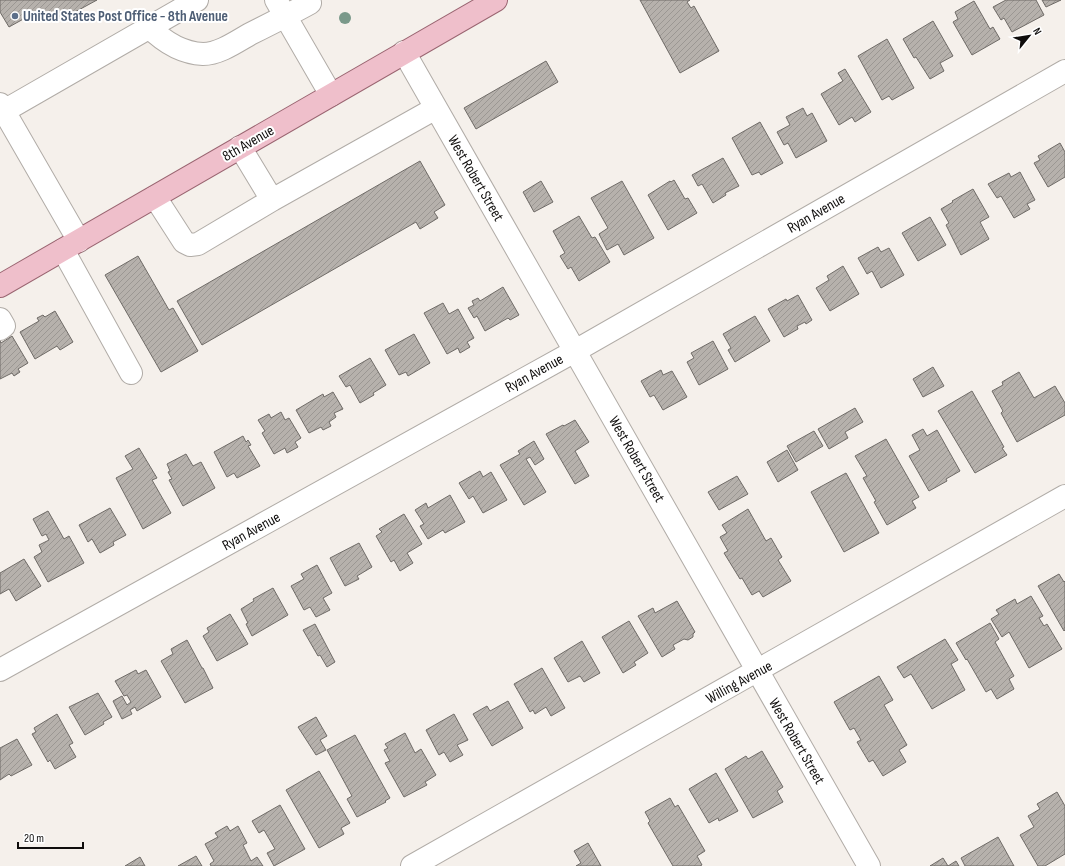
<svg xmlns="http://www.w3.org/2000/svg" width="1065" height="866" font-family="'Sofia Sans Condensed',sans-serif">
  <defs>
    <pattern id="building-hatch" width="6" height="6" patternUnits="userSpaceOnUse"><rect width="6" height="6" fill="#b6b1ac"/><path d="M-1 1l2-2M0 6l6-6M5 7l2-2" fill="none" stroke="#9b9793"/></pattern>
  </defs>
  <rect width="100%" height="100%" fill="#f5f0eb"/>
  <path fill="url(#building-hatch)" stroke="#6f6b67" d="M0,0H97L62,19L36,12L9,27L0,12Z
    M640,0H690L687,2L691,8L694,6L719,51L680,73Z
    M1006,0H1036L1044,15L1012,32L1004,18L1001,20L993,7Z
    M1042,0H1061L1046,7Z
    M974,1L990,29L993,27L1000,39L972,55L953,22L958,19L955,12Z
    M933,21L953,56L940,63L944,71L930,79L916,57L914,58L903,39Z
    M887,39L914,88L892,100L889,96L882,100L858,56Z
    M546,61L558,82L476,129L464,108Z
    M845,69L871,112L855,122L852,117L839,125L821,94L843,81L838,73Z
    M803,108L807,116L812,113L827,141L796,158L788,143L784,145L777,132L790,125L786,117Z
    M760,122L783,163L761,175L759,172L752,175L732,138Z
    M1060,143L1065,152V177L1048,187L1034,163L1040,160L1038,156Z
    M723,158L739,186L725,193L726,195L713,203L702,184L698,186L692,175Z
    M420,161L445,205L434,212L438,218L420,229L416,222L202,345L177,301Z
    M1020,172L1035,200L1027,204L1030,209L1014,218L1001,196L997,198L988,184L1009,173L1011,177Z
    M674,180L685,199L688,198L697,213L668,230L648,195L670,181L671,182Z
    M541,181L553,202L534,212L523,192Z
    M622,181L654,238L624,255L618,244L607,250L599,234L608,228L591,198Z
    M973,189L989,217L980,222L989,239L961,255L946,225L949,223L941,209L953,202L952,201Z
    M579,216L592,238L595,237L610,262L579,281L571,267L568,269L560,256L565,253L553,231Z
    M930,217L946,245L918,261L902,233Z
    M878,247L881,252L889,248L904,275L881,288L872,271L867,274L858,258Z
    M138,256L169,310L173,308L198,351L161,372L105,275Z
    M843,266L859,294L830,311L816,288L829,280L827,276Z
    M503,287L519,315L510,320L508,318L485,331L477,316L474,318L468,308L474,305L472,301L478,298L480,301Z
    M798,295L812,320L806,324L805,322L797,326L798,329L784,337L768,309L786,299L787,301Z
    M443,303L449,314L458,309L474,338L467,342L470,347L460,353L458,348L447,354L424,313Z
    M55,311L73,342L60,350L57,346L35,359L20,332L39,321L37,318L43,315L45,317Z
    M755,316L770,341L735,362L728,350L731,348L723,334Z
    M414,334L430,363L408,376L406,372L399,375L385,350Z
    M12,336L28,363L18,369L20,372L14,376L12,373L0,379V341L1,343Z
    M713,341L728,369L699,385L687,362L694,358L691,353Z
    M370,358L386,385L373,393L374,395L360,403L350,385L346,387L339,376Z
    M933,367L944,386L923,397L913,379Z
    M661,370L663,375L672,371L687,397L663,410L654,395L650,397L641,381Z
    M1019,372L1034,398L1055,386L1065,403V415L1017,442L1001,413L1003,411L992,391L1003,385L1002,382Z
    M972,391L1004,447L1002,448L1007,455L975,473L938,411Z
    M333,392L343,409L334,413L336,417L329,422L331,426L323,430L321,427L309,433L296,410L323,394L324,397Z
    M855,408L863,422L845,432L848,438L829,449L818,429Z
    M281,412L285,420L289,418L301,438L295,442L298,447L287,453L285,448L274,454L262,433L265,431L258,420L269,414L271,418Z
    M575,420L589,442L575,451L589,476L575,484L546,434L563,425L564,426Z
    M923,429L927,436L937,430L960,471L946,479L947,481L929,491L909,456L920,450L912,435Z
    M814,431L823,446L796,462L787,446Z
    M243,436L246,442L248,440L251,445L248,446L260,466L237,478L234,473L227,477L214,452Z
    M886,439L919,497L912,501L916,508L887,525L874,502L876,501L863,478L867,476L855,456Z
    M534,441L544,459L535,465L530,457L526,459L546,492L524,505L500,465L520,454L518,451Z
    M139,448L157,478L152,480L171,513L143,529L116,478L133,469L125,456Z
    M787,450L798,470L778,482L767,462Z
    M186,454L193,466L201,462L215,488L183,506L169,480L172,479L168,472L170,471L167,464Z
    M480,471L483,477L491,472L507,500L483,513L473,496L469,499L459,483Z
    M846,473L879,533L844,552L811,492Z
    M737,476L748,494L719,510L708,492Z
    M450,495L465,522L445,533L443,530L428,539L420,526L424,524L415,510L426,503L428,508Z
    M110,508L126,535L113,542L114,545L100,553L92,539L88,542L79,525Z
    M748,509L766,541L771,538L782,557L778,560L791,581L763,597L759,591L752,595L742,578L740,579L724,553L728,551L720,537L727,533L722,525Z
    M48,511L64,539L69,536L84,563L48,582L34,557L42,552L39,545L49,540L46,534L42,536L33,519Z
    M404,514L422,544L407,553L413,563L400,571L394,560L391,562L376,536L382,532L379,529Z
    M359,543L372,567L357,576L359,579L345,586L330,558Z
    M24,559L41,586L16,601L9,589L0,594V573Z
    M317,565L332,593L323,598L330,610L316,617L310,607L304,610L291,586L304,579L301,574Z
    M1059,574L1064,582L1065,581V630L1064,631L1038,586Z
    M273,588L288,615L252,636L246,624L248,623L241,609L254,601L253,599Z
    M1031,596L1043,616L1039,618L1044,626L1047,624L1062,649L1029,668L1009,632L1002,637L991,619L999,614L996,610L1015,599L1017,604Z
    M677,601L695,632L693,634V637L688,640L684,639L673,645L675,649L662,657L638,616L653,608L655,613Z
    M230,614L248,644L217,661L203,636L209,632L207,628Z
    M629,621L648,653L634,662L636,665L623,673L602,637Z
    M990,623L999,639L995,642L1014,676L1009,679L1014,689L997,699L991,689L986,692L967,659L966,660L956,643Z
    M315,624L335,662L327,667L320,655L318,656L303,630Z
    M945,639L958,660L951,664L965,690L932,709L911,674L904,678L897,667Z
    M187,640L202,668H203L213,688L185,703L161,661L173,654L171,649Z
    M582,641L600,673L584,682L580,676L568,682L554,658Z
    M542,668L565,708L551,716L546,707L535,714L533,710L530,712L514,684Z
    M136,670L138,674L146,670L161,697L137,711L135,707L130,710L132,714L122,719L113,701L122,696L127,705L131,702L127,695L124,696L115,681Z
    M879,676L893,700L884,705L907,745L899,750L906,762L883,776L873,760L869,762L857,742L861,740L854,728L850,730L834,702Z
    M98,693L112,717L103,722L104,724L85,735L69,707Z
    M508,701L523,728L492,746L473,714L487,706L490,711Z
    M57,714L73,743L69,745L76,757L55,769L50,760L48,762L32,734L36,732L34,728Z
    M454,714L468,740L457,745L463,755L450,762L444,752L439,755L426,730Z
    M316,717L327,736L320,740L326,750L316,755L298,727Z
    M405,733L415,753L421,749L436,775L425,782L427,785L404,797L385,763L390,761L384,750L388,748L385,744Z
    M355,735L390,798L385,801L386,802L357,817L347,799L352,796L327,750Z
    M17,739L32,765L11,776L9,774L0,780V748Z
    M762,751L783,787L777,791L783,802L753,818L725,769L746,756L748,759Z
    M319,771L350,823L341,828L344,834L319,848L286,790Z
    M716,773L738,811L719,821L718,818L709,823L689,789Z
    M1057,792L1065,806V854L1045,866H1038L1020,835L1034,827L1028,816L1040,809L1037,804Z
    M670,798L675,807L678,805L705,851L697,856L702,865L700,866H673L648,823L650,821L645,812Z
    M280,805L305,849L274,866L267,853L275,849L264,830L259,833L252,821Z
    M227,826L230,831L238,826L247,843L243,845L251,861L257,857L263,866H211L210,864L214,861L205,844L218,837L215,833Z
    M998,837L1014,866H965L961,858Z
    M588,843L601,866H576L581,863L574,851Z
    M196,856L202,866H178Z
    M140,857L145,866H125Z
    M943,858L948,866L956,861L959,866H930Z"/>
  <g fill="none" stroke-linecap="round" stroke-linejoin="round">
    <defs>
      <path id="minor" d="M276,0L331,95
        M149,27C163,41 182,53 203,54C219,54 236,42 250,34C270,24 290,14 310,3
        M404,52L869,866
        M0,104L4,111L197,0
        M4,111L79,241
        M240,147L272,200L436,108
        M155,197L184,242L190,245L198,244L272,200
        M63,250L131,373
        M0,319L4,326L0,329
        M0,670L575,351L1065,71
        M412,866L1065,496"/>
      <path id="major" d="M0,286L496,0"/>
    </defs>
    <use href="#minor" stroke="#b1aca7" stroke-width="24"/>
    <use href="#major" stroke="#9a6571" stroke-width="24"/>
    <use href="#minor" stroke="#fff" stroke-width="22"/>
    <use href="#major" stroke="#efbfcb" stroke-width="22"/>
  </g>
  <circle fill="#7a998a" cx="345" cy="18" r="6"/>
  <circle fill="#5c6f8a" stroke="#fff" stroke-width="1.5" cx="15" cy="16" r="4"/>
  <g text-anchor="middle" stroke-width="4" stroke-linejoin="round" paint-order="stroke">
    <g font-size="15" font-weight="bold" fill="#4e5e75" stroke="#fff" text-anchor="start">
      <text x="23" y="21">United States Post Office - 8th Avenue</text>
    </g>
    <g font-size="15" fill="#0f0d0c" stroke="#fff">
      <text transform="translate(248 143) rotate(-30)" y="5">8th Avenue</text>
      <text transform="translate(476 178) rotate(60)" y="5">West Robert Street</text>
      <text transform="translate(816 213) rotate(-30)" y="5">Ryan Avenue</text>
      <text transform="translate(534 373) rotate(-29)" y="5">Ryan Avenue</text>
      <text transform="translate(637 459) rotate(60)" y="5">West Robert Street</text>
      <text transform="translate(251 531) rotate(-29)" y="5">Ryan Avenue</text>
      <text transform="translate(739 682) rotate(-29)" y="5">Willing Avenue</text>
      <text transform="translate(797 741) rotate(60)" y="5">West Robert Street</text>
    </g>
  </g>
  <g transform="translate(1029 36) rotate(60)" stroke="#ffffff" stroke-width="3" paint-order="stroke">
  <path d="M0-3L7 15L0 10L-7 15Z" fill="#0f0d0c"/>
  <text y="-6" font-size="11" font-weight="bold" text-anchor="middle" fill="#0f0d0c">N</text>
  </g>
  <path d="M18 842v6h65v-6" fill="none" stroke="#0f0d0c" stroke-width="2"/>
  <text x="24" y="842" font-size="12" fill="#0f0d0c" stroke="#ffffff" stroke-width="3" paint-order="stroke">20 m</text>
</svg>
